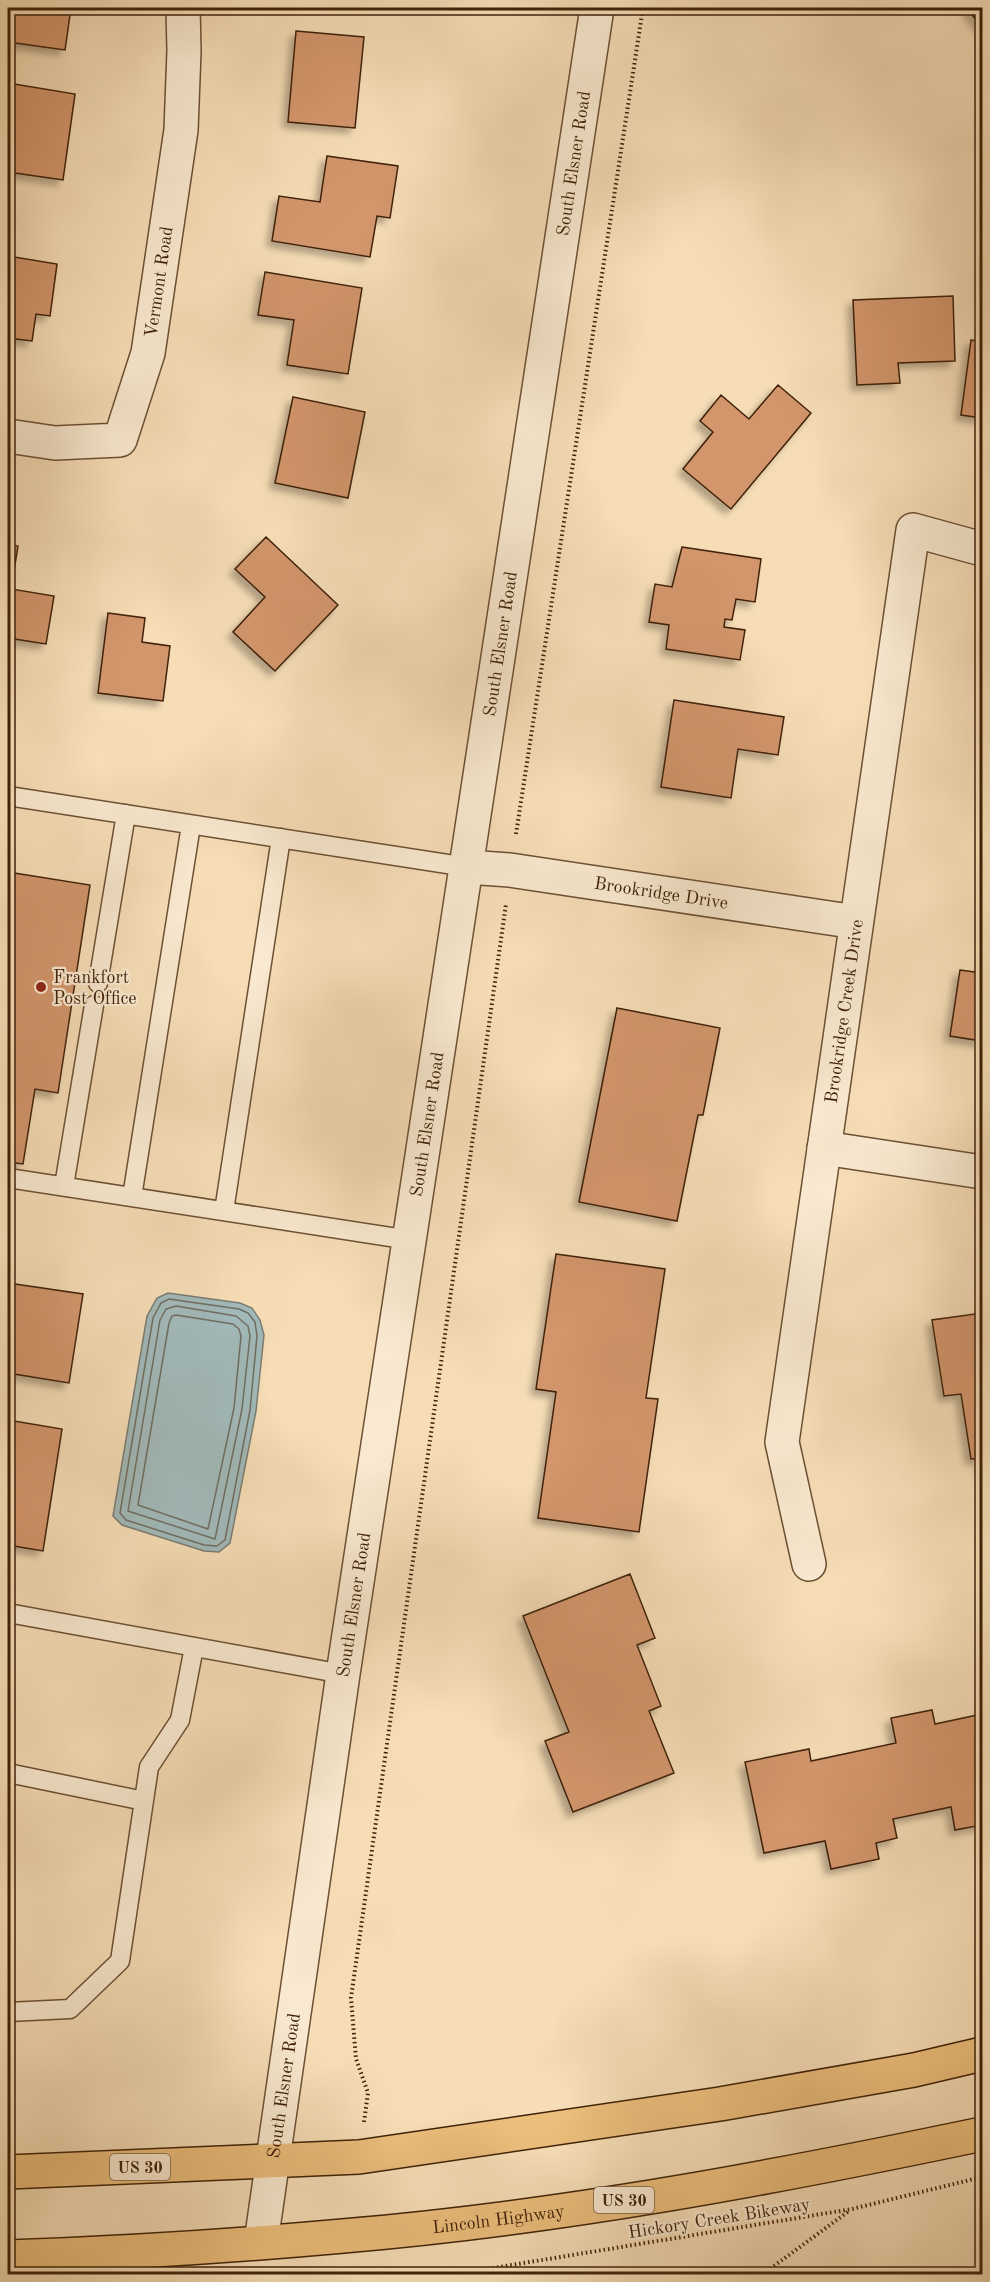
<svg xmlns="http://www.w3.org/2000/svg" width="990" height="2282" font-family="'Old Standard TT',serif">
  <defs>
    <filter id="shadow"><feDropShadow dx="-5.5" dy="5.5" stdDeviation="3" flood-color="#0004"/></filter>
  </defs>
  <rect width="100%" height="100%" fill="#f6ddb6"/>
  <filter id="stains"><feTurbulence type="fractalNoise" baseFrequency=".00333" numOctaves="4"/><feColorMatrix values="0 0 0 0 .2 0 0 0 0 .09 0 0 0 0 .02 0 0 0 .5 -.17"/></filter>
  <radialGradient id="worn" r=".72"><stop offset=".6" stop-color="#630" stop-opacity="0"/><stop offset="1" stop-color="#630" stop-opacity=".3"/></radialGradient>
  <path fill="#a1b9b9" stroke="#7a7c73" stroke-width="1.5" d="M168,1293L240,1303L252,1308L260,1320L264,1335L256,1411L230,1543L219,1552L204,1551L122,1525L113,1516L147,1316L157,1298Z"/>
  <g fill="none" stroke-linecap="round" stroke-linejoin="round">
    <path stroke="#706d61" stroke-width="1.5" d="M169,1299L239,1309L248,1313L255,1322L257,1336L250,1410L225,1540L217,1546L204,1545L126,1520L120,1513L153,1318L161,1303Z
      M176,1306L236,1316L248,1326L250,1336L242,1409L215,1539L128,1511L160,1320L166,1309Z
      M176,1315L233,1324L239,1329L241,1336L234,1408L208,1529L138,1505L169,1323L172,1316Z"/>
  </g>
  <path fill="#d2956c" stroke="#3f2109" stroke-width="1.5" filter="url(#shadow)" d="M8,8H71L65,50L8,42Z
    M967,8H982V28Z
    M296,31L364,37L355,128L288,122Z
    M8,83L75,94L63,180L8,172Z
    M327,156L398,166L390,218L377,216L370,257L272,241L279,196L320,202Z
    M8,256L57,264L50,316L36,314L32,341L8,338Z
    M265,272L362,288L348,374L287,365L294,320L258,315Z
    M953,296L955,361L898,363L900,383L857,385L853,300Z
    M971,340L982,342V418L961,415Z
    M778,385L811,413L731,509L683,469L713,432L700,421L721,395L749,419Z
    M293,397L365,412L348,498L275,483Z
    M266,537L338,605L275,671L233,632L265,597L235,569Z
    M8,544L18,546L11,589L54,596L46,644L8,638Z
    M682,547L761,559L755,602L736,599L732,620L725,619L724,627L745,630L740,660L666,649L669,625L649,622L655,584L672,587Z
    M108,613L145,618L142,642L170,646L163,701L98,693Z
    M674,700L784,717L778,755L738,749L731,798L661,787Z
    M8,872L90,885L58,1093L35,1089L23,1164L8,1162Z
    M960,970L982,973V1041L950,1036Z
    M617,1008L720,1028L703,1115H698L677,1221L579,1202Z
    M556,1254L665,1269L646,1398L658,1399L639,1532L538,1518L556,1392L536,1389Z
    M8,1283L83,1294L69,1383L8,1373Z
    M982,1313V1470L981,1458L971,1459L961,1394L944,1396L932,1320Z
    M8,1420L62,1429L43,1551L8,1545Z
    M630,1574L655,1638L637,1645L661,1706L649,1711L674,1773L573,1812L545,1741L569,1732L523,1616Z
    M932,1710L935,1724L982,1714V1825L955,1830L951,1807L893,1819L897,1838L876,1843L879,1859L831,1869L825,1841L764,1853L745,1762L809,1749L811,1761L896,1743L891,1718Z"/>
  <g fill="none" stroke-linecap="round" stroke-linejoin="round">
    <defs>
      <path id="lane" d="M8,796L467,867
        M98,983L126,814
        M8,1178L410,1240
        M64,1186L94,1005
        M132,1197L191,825
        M224,1211L281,838
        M8,1613L343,1674
        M8,1773L144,1801
        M8,2012L70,2009L120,1961L149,1767L180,1720L194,1647"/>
      <g id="street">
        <path id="s1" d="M8,436L55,443L120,440L148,353L181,130L184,51L183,8"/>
        <path id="s2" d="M467,867L510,870L856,922"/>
        <path d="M824,1148L982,1172"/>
        <path id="s3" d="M809,1564L782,1442L913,530L982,549"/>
        <path id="s4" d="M261,2242L343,1674L597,8"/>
      </g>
      <g id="primary">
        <path d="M8,2172L359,2157L720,2104L914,2070L982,2054"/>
        <path id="s5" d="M8,2257C119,2253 232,2246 343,2236C558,2218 772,2178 982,2134"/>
      </g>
    </defs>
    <use href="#lane" stroke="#6d5034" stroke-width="21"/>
    <use href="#street" stroke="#6d5034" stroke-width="36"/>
    <use href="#primary" stroke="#3f2109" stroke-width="36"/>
    <path stroke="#3f2109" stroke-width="4" stroke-dasharray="1.5 3" stroke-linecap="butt" d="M516,834L643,8
      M364,2122L368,2093L356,2059L351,1998L506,904
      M457,2274L852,2209L982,2177
      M763,2274L849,2211"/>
    <use href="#lane" stroke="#f9e9d0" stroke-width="18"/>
    <use href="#street" stroke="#f9e9d0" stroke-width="33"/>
    <use href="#primary" stroke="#ebbe7b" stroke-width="33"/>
  </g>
  <circle fill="#8f2418" stroke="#f9e9d0" stroke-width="2" cx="41" cy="987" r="6"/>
  <g text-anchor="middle" stroke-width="4.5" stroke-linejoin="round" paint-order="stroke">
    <g fill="#f9e9d0" stroke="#775d45" stroke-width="1.5">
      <rect x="110" y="2154" width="60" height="26" rx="4.5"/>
      <rect x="594" y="2187" width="60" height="26" rx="4.5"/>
    </g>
    <g font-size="16" font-weight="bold" fill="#3f2109">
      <text x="140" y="2173">US 30</text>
      <text x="624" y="2206">US 30</text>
    </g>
    <g font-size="18" fill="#3f2109" stroke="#f9e9d0">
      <text dy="6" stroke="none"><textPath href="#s4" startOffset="2102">South Elsner Road</textPath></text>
      <text dy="6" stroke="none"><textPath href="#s1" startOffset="276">Vermont Road</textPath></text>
      <text dy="6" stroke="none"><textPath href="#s4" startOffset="1616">South Elsner Road</textPath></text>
      <text dy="6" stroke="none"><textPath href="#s2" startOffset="196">Brookridge Drive</textPath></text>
      <text dy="6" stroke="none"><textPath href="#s3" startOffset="560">Brookridge Creek Drive</textPath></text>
      <text dy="6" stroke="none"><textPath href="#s4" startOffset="1130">South Elsner Road</textPath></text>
      <text dy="6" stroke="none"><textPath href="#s4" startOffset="644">South Elsner Road</textPath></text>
      <text dy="6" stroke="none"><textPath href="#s4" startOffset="158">South Elsner Road</textPath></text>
      <text dy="6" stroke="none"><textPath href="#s5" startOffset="492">Lincoln Highway</textPath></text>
      <text transform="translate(719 2218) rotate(-9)" y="6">Hickory Creek Bikeway</text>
    </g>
    <g font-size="18" fill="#3f2109" stroke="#f9e9d0" text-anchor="start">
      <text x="53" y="983">Frankfort<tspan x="53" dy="21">Post Office</tspan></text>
    </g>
  </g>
  <rect width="990" height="2282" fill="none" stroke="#f6ddb6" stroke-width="30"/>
  <rect x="9" y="9" width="972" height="2264" fill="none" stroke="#3f2109" stroke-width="3"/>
  <rect x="15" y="15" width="960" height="2252" fill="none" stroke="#3f2109" stroke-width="1.5"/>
  <rect width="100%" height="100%" filter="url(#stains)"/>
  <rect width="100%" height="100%" fill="url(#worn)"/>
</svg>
